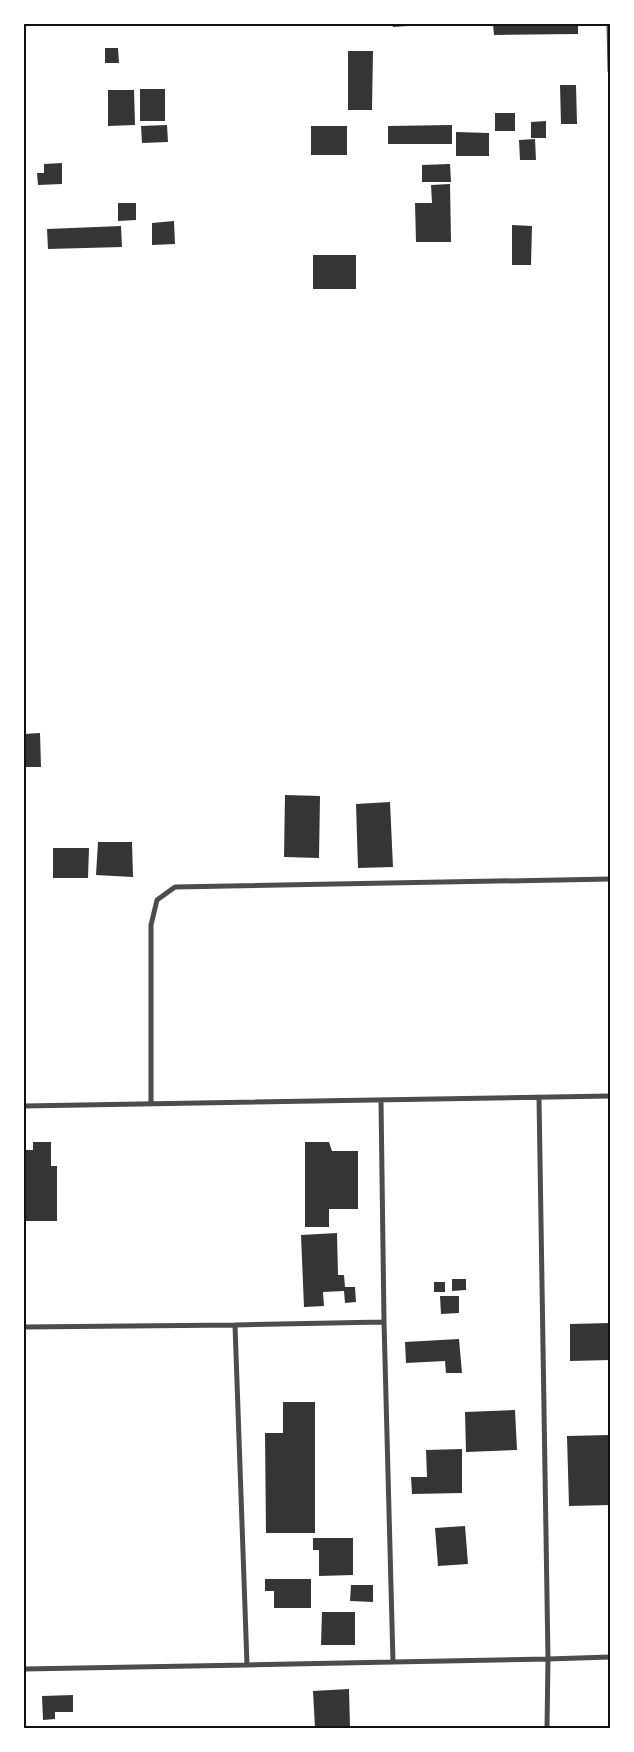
<svg xmlns="http://www.w3.org/2000/svg" width="634" height="1752" font-family="'Public Sans',sans-serif">
  <rect width="100%" height="100%" fill="#fff"/>
  <path fill="#353535" d="M243,24H260V26H243Z
    M392,24H408V26L393,27Z
    M493,24H578V34L494,35Z
    M105,48H118L119,63H105Z
    M348,51H373L372,110H348Z
    M560,85H576L577,124H561Z
    M140,89H165V121H140Z
    M108,90H134L135,125L108,126Z
    M495,113H515V131H495Z
    M546,121V138H531V122Z
    M167,125L168,142L142,143L141,126Z
    M452,125V144H388V126Z
    M311,126H347V155H311Z
    M456,132L489,133V156H456Z
    M535,139L536,160H520L519,140Z
    M62,163V184L38,185L37,173H44V164Z
    M450,164L451,182H422V165Z
    M450,184L451,242H416L415,203H432L431,185Z
    M118,203H136V220L118,221Z
    M174,221L175,244L152,245V223Z
    M512,225L532,226L531,265H512Z
    M121,226L122,247L48,249L47,229Z
    M313,255H356V289H313Z
    M40,733L41,767H24V734Z
    M285,795L320,796L319,858L284,857Z
    M390,802L393,867L358,868L356,804Z
    M98,842H132L133,877L96,875Z
    M53,848H89L88,878H53Z
    M33,1142H51V1166H57V1221H24V1150H33Z
    M305,1142H329L332,1151H358V1209H329V1227H305Z
    M337,1233L338,1275H344L345,1287H355L356,1302L345,1303L344,1291L323,1292L324,1306L304,1307L301,1235Z
    M452,1279H466V1290L452,1291Z
    M434,1282H445V1292H434Z
    M440,1296H459V1313L441,1314Z
    M610,1323V1360L570,1361V1324Z
    M459,1339L462,1373H446L445,1361L406,1363L405,1342Z
    M283,1402H315V1533H266L265,1433H283Z
    M515,1410L517,1450L466,1452L465,1412Z
    M610,1435V1505L569,1506L567,1436Z
    M462,1449V1493L412,1494L411,1477H427L426,1450Z
    M465,1526L468,1564L438,1566L435,1528Z
    M313,1538H353V1575L319,1576V1550H313Z
    M265,1579H311V1608H274V1591H265Z
    M351,1585H373V1602L350,1601Z
    M322,1612H355V1645H321Z
    M349,1689L350,1728H315L313,1691Z
    M73,1695V1712H55V1719L43,1720L42,1696Z"/>
  <g fill="none" stroke-linecap="round" stroke-linejoin="round">
    <path stroke="#4c4c4c" stroke-width="5" d="M609,24L610,71
      M381,1101L384,1322
      M151,1104V925L157,900L175,887L610,879
      M24,1106L610,1096
      M235,1325L384,1322L393,1662L548,1659L539,1097
      M24,1327L235,1325L247,1665L24,1669
      M247,1665L393,1662
      M547,1728L548,1659L610,1657"/>
  </g>
  <rect width="634" height="1752" fill="none" stroke="#ffffff" stroke-width="50"/>
  <rect x="25" y="25" width="584" height="1702" fill="none" stroke="#111" stroke-width="2"/>
</svg>
